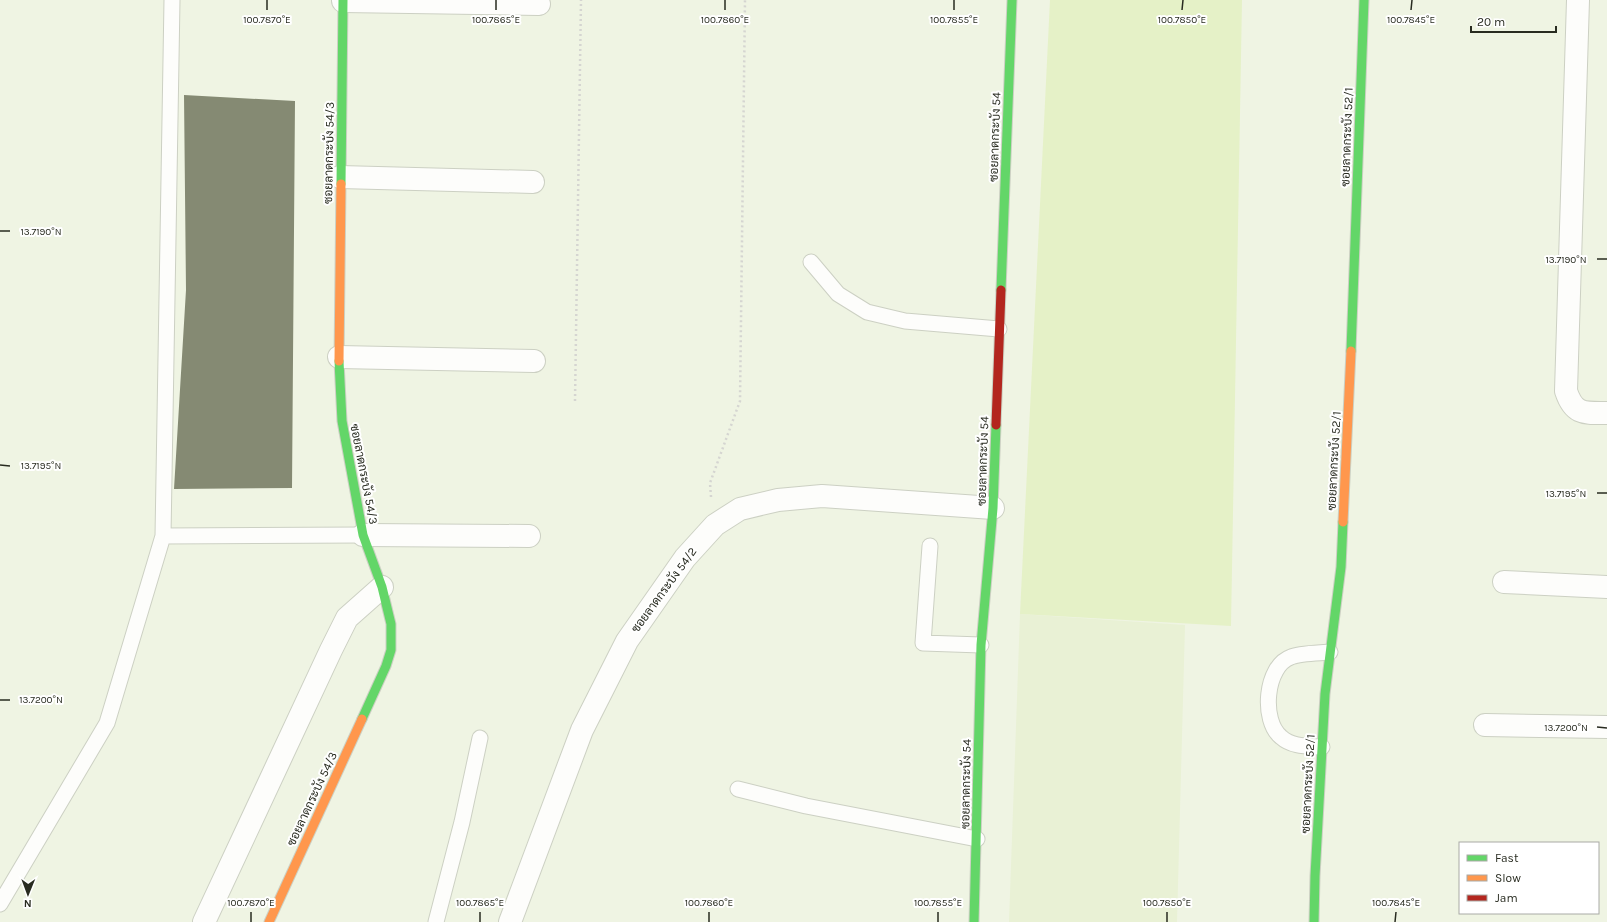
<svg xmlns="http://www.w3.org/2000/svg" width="1607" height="922" font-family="Karla,Sarabun,sans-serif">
  <rect width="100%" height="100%" fill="#eff4e3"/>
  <path fill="#e9f1d5" d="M1020,614L1185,625L1177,922H1009Z"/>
  <path fill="#e5f1c7" d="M1050,0H1242L1231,626L1020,614Z"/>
  <path fill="#858a73" d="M184,95L295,101L292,488L174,489L186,290Z"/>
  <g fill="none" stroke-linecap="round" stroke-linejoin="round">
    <defs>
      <path id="lane" d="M811,262L838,294L867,312L905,321L999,329
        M163,536L363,535
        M930,546L923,643L981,645
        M1322,747C1307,746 1292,747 1281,737C1261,721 1265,666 1291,657C1299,653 1320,653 1330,652
        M738,789L806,806L977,839
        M0,904L107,723L163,536L172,0
        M436,922L462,822L480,738"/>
      <path id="street" d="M1578,0L1566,391C1574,415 1584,413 1607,413
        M343,1L539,4
        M340,177L533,182
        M339,357L534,361
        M363,535L529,536
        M1504,582L1607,587
        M1485,725L1607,727
        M204,922L331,650L347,618L382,587
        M510,922L582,730L627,641L685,558L715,525L740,509L778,500L822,496L993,508"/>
      <path id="fast" d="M341,184L343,0
        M1001,290L1012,0
        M1351,351L1364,0
        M339,361L342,421L363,535L382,587L391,624V650L386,666L362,719
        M974,922L981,645L993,508L996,425
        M1314,922L1315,876L1325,694L1341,567L1343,522"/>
      <path id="slow" d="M339,361L341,184
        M1343,522L1351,351
        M269,922L362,719"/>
      <path id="jam" d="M996,425L1001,290"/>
    </defs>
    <use href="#lane" stroke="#ccd0c3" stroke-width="17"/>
    <use href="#street" stroke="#ccd0c3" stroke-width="24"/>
    <use href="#fast" stroke="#ccd0c3" stroke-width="11"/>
    <use href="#slow" stroke="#ccd0c3" stroke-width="11"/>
    <use href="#jam" stroke="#ccd0c3" stroke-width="11"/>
    <path stroke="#d5d5d1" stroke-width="2.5" stroke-dasharray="2 3" stroke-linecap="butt" d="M575,401L581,0
      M711,497L710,483L740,401L745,0"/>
    <use href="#lane" stroke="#fdfdfb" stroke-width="15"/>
    <use href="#street" stroke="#fdfdfb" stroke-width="22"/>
    <use href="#fast" stroke="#63d668" stroke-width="9"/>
    <use href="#slow" stroke="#ff974d" stroke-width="9"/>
    <use href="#jam" stroke="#b3261e" stroke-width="9"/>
  </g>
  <path fill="none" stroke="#282b20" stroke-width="1.5" d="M267,10V0M496,10V0M725,10V0M954,10V0M1182,10L1183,0M1411,10L1412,0M0,231H10M1597,259H1607M0,465L10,466M1597,493H1607M0,700H10M1597,727L1607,728M251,922V912M480,922V912M709,922V912M938,922V912M1167,922V912M1395,922L1396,912"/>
  <g text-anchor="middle" stroke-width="4" stroke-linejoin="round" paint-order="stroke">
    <g font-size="12" fill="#282b20" stroke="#fff">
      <text transform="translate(995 137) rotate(-88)" y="4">ซอยลาดกระบัง 54</text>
      <text transform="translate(1347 137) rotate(-88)" y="4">ซอยลาดกระบัง 52/1</text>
      <text transform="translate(329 153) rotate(-89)" y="4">ซอยลาดกระบัง 54/3</text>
      <text transform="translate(983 461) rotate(-88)" y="4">ซอยลาดกระบัง 54</text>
      <text transform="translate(1334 461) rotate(-87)" y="4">ซอยลาดกระบัง 52/1</text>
      <text transform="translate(364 474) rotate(79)" y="4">ซอยลาดกระบัง 54/3</text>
      <text transform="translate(664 590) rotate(-54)" y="4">ซอยลาดกระบัง 54/2</text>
      <text transform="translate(966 784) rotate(-89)" y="4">ซอยลาดกระบัง 54</text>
      <text transform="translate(1308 784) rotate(-87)" y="4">ซอยลาดกระบัง 52/1</text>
      <text transform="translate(312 799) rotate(-65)" y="4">ซอยลาดกระบัง 54/3</text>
    </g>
  </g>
  <g font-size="10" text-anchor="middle" fill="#282b20" stroke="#fff" stroke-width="4" stroke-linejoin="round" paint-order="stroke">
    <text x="267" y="23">100.7870°E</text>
    <text x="496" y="23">100.7865°E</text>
    <text x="725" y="23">100.7860°E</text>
    <text x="954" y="23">100.7855°E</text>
    <text x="1182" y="23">100.7850°E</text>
    <text x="1411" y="23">100.7845°E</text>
    <text x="41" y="235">13.7190°N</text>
    <text x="1566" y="263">13.7190°N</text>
    <text x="41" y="469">13.7195°N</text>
    <text x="1566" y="497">13.7195°N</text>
    <text x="41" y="703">13.7200°N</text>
    <text x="1566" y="731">13.7200°N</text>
    <text x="251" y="906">100.7870°E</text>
    <text x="480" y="906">100.7865°E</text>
    <text x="709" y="906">100.7860°E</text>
    <text x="938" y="906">100.7855°E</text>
    <text x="1167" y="906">100.7850°E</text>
    <text x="1396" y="906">100.7845°E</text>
  </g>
  <rect x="1459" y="842" width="140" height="72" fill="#ffffff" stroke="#a9aaa6"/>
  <rect x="1467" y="855" width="20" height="6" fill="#63d668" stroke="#a9aaa6"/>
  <text x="1495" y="862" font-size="12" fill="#282b20">Fast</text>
  <rect x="1467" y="875" width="20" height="6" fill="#ff974d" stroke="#a9aaa6"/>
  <text x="1495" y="882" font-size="12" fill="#282b20">Slow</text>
  <rect x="1467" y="895" width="20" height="6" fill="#b3261e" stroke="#a9aaa6"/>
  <text x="1495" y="902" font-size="12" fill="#282b20">Jam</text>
  <g transform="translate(28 894) rotate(181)" stroke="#ffffff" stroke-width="3" paint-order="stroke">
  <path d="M0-3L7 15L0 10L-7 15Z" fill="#282b20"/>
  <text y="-6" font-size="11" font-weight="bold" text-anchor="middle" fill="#282b20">N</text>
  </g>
  <path d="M1471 26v6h85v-6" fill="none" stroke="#282b20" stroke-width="2"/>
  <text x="1477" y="26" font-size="12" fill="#282b20" stroke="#ffffff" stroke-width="3" paint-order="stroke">20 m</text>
</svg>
